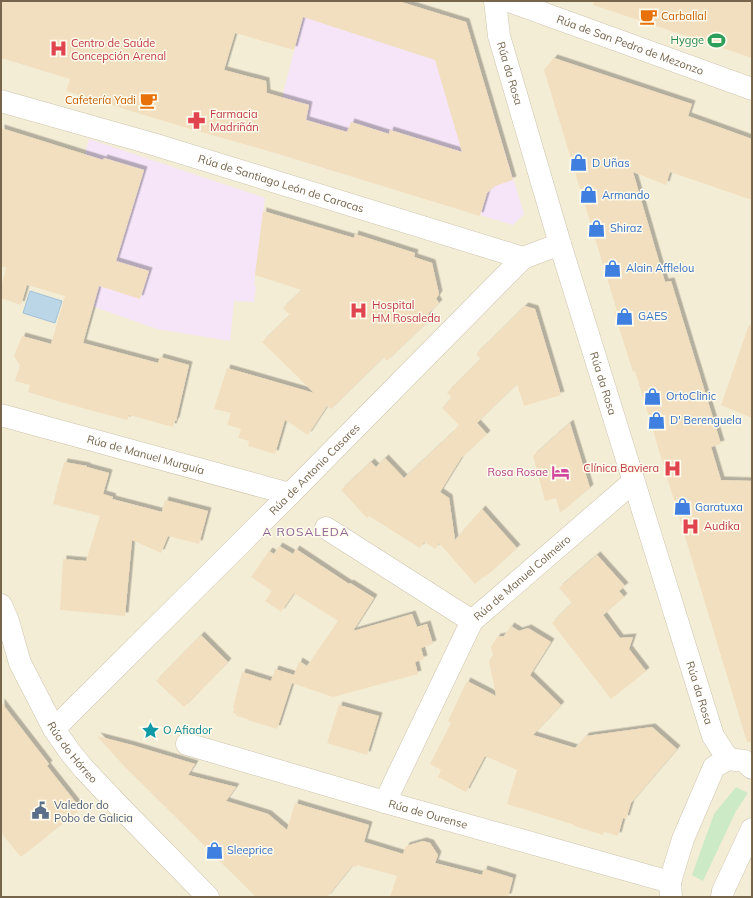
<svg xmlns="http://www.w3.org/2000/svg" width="753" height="898" font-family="Mulish,sans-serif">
  <defs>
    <filter id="shadow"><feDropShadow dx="3.5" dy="-3.5" stdDeviation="0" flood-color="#0004"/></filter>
  </defs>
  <rect width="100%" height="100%" fill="#fcf9e7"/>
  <path fill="#f4edd6" d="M1,1H752V897H1Z"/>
  <path fill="#f6e4f9" d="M307,1L466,24L524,214L513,225L265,150L282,98Z
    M89,139L265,198L255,275L254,285L256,286L254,302L234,301L230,341L157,329L72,299L67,218Z"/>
  <path fill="#cbeac5" d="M736,787L748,793L736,811L703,881L692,875L714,814Z"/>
  <path fill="#bbd6e6" stroke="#a2c2d8" d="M30,291L62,301L55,323L23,313Z"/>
  <path fill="#f2dfbf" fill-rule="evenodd" filter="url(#shadow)" d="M1,1H398L466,22L513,180L495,186L487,193L480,216L265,150L180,126L66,91L70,79L1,58ZM303,17L435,60L462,152L390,130L389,134L351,122L347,132L306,120L309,105L267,93L266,81L224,70L235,33L294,50Z
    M594,1H752V58L593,5Z
    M554,58L692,104L688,116L752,139V200L670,172L666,185L633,172L665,282L671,281L721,444L711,447L721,480L752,481V742H747L635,371L633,372L614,312L617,311L544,70Z
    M1,128L103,160L104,158L144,170L116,261L149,271L140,299L99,286L83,343L158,363L160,357L189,365L176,421H175L173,427L129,415L127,420L64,403L28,392L30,385L15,381L20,365L14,356L22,336L51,344L65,296L27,285L21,305L1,298V288L6,268L1,266Z
    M263,211L354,238L355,234L415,253L414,257L432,263L439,294L436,299L439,303L428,314L432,318L387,361L384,357L331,409L327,406L308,435L285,420L275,454L248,446L249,441L238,438L241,429L227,425L231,413L214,409L227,368L314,393L262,342L290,315L283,308L302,290L255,275Z
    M525,306L535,309L561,395L524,406L517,384L477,423L487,434L461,458L440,492L449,498L455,540L482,509L517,548L485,577L484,576L475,584L439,543L435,549L424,542L420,548L369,516L367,518L341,490L371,462L376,467L385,458L404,478L452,433L459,425L442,408L451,399L450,397L451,396L447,393L481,359L476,354Z
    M749,325L752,326V418L721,405Z
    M570,423L590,488L560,513L556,498L545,501L533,456Z
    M64,462L87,466V467L109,473L103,494L113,497L112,499L162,512L165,500L208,511L199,544L168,536L161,553L132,540L125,616L60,610L63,559L86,561L100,516L53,504Z
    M279,546L293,554L296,549L349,584L350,583L374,598L353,631L412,614L417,627L427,624L433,644L421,648L424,659L415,662L418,674L333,697L292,683L277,729L247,720L248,719L236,716L237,714L233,713L234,708H233L242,672L271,681L275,669L294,675L299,661L307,666L338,621L294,593L281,612L265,601L272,591L251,577L269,551L274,554Z
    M597,555L625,586L619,591L624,597L603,615L620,638L633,637L629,649L646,671L611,699L552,623L572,603L559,588Z
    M511,626L519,631L528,628L551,642L530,675L561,705L533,735L575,748L586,736L652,727L677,749L631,803L626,819L623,818L618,836L604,832L603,835L574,826L575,825L507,804L517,770L485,756L466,792L438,777L441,770L430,764L451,723L448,721L467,681L496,696L489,661L493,655L491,647L497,637L504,636Z
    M201,635L228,662L184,707L156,681Z
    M1,702L49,764L47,766L81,809L21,857L1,833Z
    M339,705L379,716L367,755L327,743Z
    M97,736L132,745L195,764L188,775L236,787L226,801L268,814L287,830L295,803L369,825L364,842L403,854L406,846L423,841L430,843L438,855L435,863L482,875L484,869L513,878L508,897H390L397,876L357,865L356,867L352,866L327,897H256L123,765Z"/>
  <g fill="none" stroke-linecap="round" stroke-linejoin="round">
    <defs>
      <g id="minor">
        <path id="s1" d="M495,1L499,36L560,244L713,736L728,759"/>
        <path id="s2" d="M509,1L752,89"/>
        <path id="s3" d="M1,101L153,144L523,258L560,244"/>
        <path id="s4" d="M1,415L290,494"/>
        <path d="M326,528L472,621"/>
        <path id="s5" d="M1,605L8,621L20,663L54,729L70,752L84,769L119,806L208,897"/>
        <path id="s6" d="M54,729L290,494L523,258"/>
        <path id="s7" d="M187,744L385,802L670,882"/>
        <path id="s8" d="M385,802L472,621L633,482"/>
        <path d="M671,896L670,882L683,839L714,767L728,759L744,761L752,768"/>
        <path d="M722,897L723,891L752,829"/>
      </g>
    </defs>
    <use href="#minor" stroke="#cec4ad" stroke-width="23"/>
    <use href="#minor" stroke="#fff" stroke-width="22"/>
  </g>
  <defs>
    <symbol id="cafe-bare" viewBox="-9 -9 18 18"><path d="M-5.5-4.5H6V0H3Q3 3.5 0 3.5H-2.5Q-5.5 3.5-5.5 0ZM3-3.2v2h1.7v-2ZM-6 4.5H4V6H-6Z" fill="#e8710a" stroke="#fffcee" stroke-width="2.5" paint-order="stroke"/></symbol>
    <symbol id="stadium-bare" viewBox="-9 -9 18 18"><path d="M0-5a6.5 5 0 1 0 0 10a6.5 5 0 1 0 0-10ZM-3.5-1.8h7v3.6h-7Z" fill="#2e9e5b" stroke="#fffcee" stroke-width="2.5" paint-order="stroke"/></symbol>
    <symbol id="hospital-bare" viewBox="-9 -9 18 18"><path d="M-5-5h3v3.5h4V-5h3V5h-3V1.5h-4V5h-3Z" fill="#e0444e" stroke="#fffcee" stroke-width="2.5" paint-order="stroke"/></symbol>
    <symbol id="pharmacy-bare" viewBox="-9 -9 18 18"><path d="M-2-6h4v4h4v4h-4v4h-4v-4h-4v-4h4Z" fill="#e0444e" stroke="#fffcee" stroke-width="2.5" paint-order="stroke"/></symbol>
    <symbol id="shop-bare" viewBox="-9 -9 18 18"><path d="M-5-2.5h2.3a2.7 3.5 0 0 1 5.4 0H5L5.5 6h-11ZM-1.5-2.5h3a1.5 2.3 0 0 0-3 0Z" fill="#3f7fe0" stroke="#fffcee" stroke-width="2.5" paint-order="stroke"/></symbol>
    <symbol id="hotel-bare" viewBox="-9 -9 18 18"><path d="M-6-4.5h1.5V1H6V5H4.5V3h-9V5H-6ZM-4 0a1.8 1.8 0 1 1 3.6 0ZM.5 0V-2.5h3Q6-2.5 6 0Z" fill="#d1479c" stroke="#fffcee" stroke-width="2.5" paint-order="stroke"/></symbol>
    <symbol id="sight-bare" viewBox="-9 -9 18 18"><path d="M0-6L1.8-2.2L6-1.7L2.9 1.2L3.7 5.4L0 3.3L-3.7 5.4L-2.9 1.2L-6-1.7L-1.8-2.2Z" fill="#0f9aa8" stroke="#fffcee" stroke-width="2.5" paint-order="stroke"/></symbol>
    <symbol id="civic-bare" viewBox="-9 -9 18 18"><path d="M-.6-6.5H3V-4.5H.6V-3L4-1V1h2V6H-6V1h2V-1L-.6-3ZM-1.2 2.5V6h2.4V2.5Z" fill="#5c6f8a" stroke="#fffcee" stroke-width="2.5" paint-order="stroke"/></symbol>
  </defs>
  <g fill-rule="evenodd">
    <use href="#cafe-bare" x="636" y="4" width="25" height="25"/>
    <use href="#stadium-bare" x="704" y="28" width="25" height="25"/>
    <use href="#hospital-bare" x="46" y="36" width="25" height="25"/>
    <use href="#cafe-bare" x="136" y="88" width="25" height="25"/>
    <use href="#pharmacy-bare" x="184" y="108" width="25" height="25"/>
    <use href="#shop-bare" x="566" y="150" width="25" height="25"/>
    <use href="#shop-bare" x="576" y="182" width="25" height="25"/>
    <use href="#shop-bare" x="584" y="216" width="25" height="25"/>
    <use href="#shop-bare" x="600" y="256" width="25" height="25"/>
    <use href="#hospital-bare" x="346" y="298" width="25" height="25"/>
    <use href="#shop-bare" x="612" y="304" width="25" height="25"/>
    <use href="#shop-bare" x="640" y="384" width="25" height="25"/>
    <use href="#shop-bare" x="644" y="408" width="25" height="25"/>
    <use href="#hospital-bare" x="660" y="456" width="25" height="25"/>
    <use href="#hotel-bare" x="548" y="460" width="25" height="25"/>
    <use href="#shop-bare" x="670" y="494" width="25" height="25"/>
    <use href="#hospital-bare" x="678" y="514" width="25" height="25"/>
    <use href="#sight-bare" x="138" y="718" width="25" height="25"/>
    <use href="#civic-bare" x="28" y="798" width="25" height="25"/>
    <use href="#shop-bare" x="202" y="838" width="25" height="25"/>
  </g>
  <g text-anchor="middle" stroke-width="3" stroke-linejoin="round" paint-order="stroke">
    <g font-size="11" fill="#c56008" stroke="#fffcee" text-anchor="start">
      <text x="661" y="20">Carballal</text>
      <text x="136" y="104" text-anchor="end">Cafetería Yadi</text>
    </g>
    <g font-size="11" fill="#27864d" stroke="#fffcee" text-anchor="end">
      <text x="704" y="44">Hygge</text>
    </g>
    <g font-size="11" fill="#be3a42" stroke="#fffcee" text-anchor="start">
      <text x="71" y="47">Centro de Saúde<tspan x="71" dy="13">Concepción Arenal</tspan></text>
      <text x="210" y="118">Farmacia<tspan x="210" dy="13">Madriñán</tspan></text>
      <text x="372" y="309">Hospital<tspan x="372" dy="13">HM Rosaleda</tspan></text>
      <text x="659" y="472" text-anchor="end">Clínica Baviera</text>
      <text x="704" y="530">Audika</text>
    </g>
    <g font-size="11" fill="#76654b" stroke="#fffcee">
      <text dy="4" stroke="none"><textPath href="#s2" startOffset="129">Rúa de San Pedro de Mezonzo</textPath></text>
      <text dy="4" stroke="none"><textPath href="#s1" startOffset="74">Rúa da Rosa</textPath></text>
      <text dy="4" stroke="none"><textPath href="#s3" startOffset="292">Rúa de Santiago León de Caracas</textPath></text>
      <text dy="4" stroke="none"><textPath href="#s1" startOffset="398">Rúa da Rosa</textPath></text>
      <text dy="4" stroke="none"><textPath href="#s4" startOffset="150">Rúa de Manuel Murguía</textPath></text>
      <text dy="4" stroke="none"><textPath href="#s6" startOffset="368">Rúa de Antonio Casares</textPath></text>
      <text dy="4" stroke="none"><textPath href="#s8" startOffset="267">Rúa de Manuel Colmeiro</textPath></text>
      <text dy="4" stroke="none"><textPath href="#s1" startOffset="722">Rúa da Rosa</textPath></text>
      <text dy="4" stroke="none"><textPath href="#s5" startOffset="165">Rúa do Hórreo</textPath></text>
      <text dy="4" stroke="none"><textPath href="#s7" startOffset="251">Rúa de Ourense</textPath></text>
    </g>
    <g font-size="11" fill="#366cbe" stroke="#fffcee" text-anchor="start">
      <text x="592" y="167">D Uñas</text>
      <text x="602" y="199">Armando</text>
      <text x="610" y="232">Shiraz</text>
      <text x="626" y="272">Alain Afflelou</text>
      <text x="638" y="320">GAES</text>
      <text x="666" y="400">OrtoClinic</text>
      <text x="670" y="424">D' Berenguela</text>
      <text x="695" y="511">Garatuxa</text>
      <text x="227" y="854">Sleeprice</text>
    </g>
    <g font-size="11" fill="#b23c85" stroke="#fffcee" text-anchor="end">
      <text x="548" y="476">Rosa Rosae</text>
    </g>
    <g font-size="11" fill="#0d838f" stroke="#fffcee" text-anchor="start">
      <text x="163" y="734">O Afiador</text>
    </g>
    <g font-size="11" fill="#4e5e75" stroke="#fffcee" text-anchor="start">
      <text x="54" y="809">Valedor do<tspan x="54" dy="13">Pobo de Galicia</tspan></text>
    </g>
    <g font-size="12" letter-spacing="1" fill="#8e6392" stroke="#fffcee">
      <text x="306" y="536">A ROSALEDA</text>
    </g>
  </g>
  <rect width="753" height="898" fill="none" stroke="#76654b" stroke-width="4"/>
</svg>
